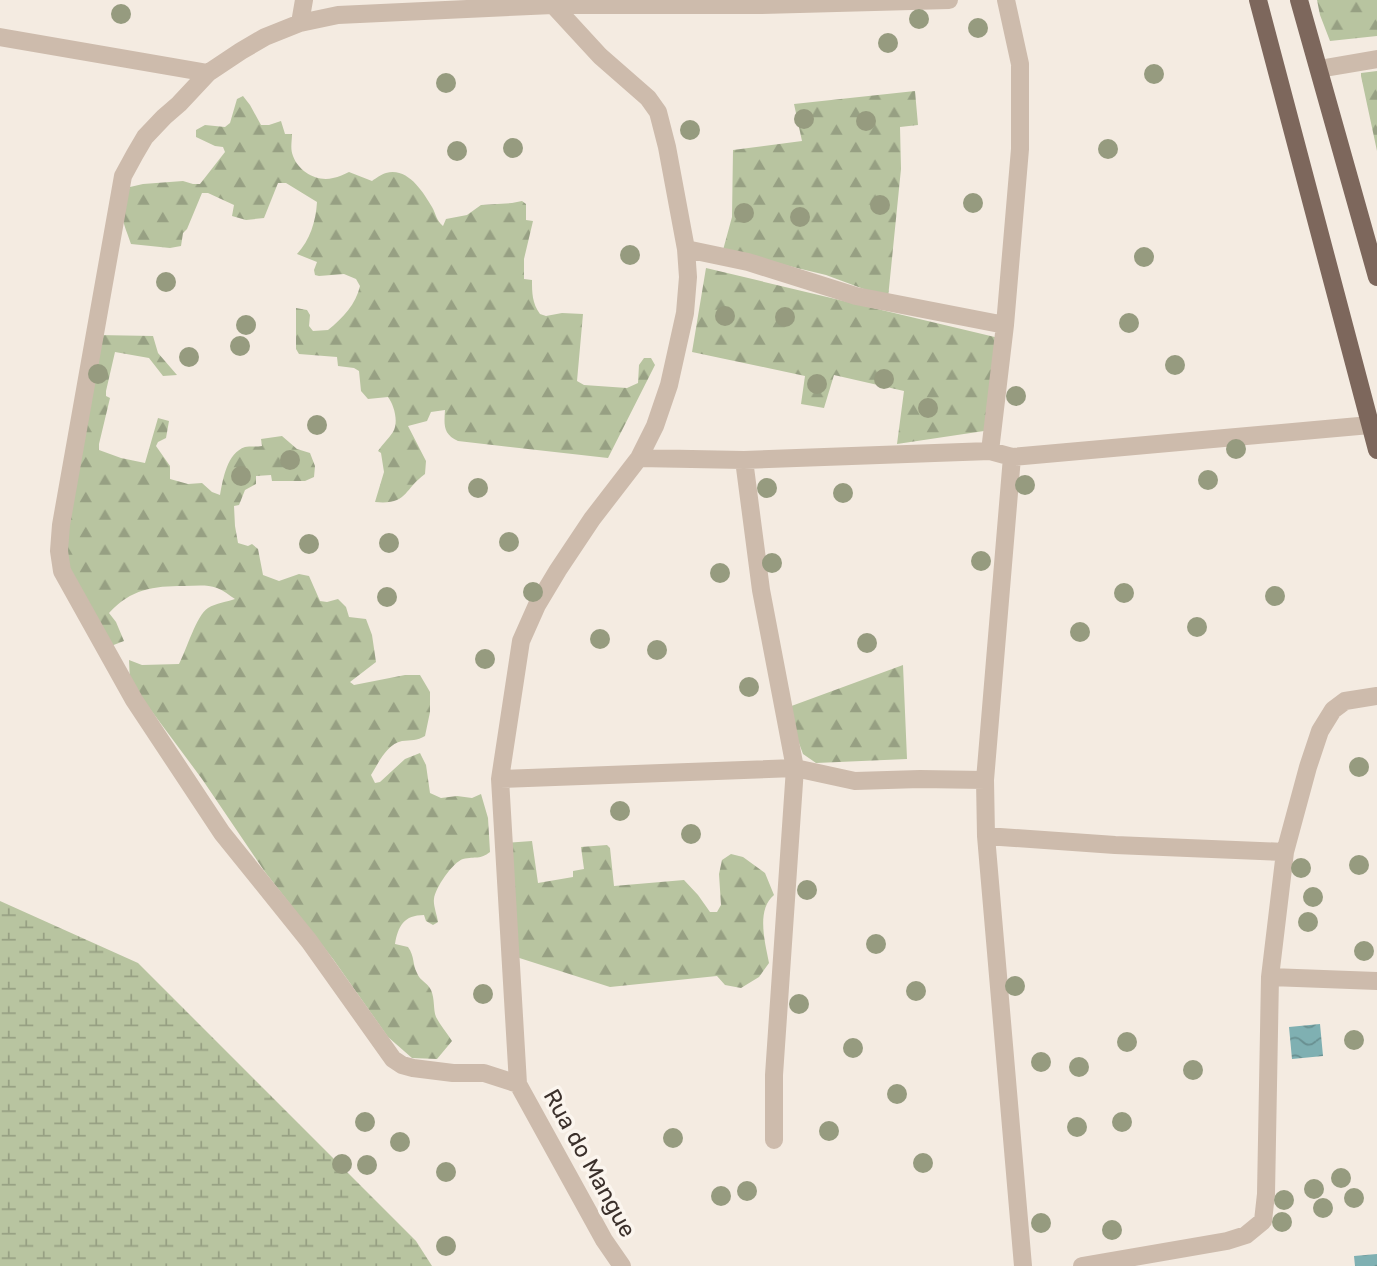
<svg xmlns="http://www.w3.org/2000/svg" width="1377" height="1266" font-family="Rubik,sans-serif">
  <defs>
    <pattern id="forest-firs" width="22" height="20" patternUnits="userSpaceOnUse" patternTransform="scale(1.75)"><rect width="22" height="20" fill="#b8c4a0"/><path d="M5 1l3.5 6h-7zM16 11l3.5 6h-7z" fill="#97a083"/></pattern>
    <pattern id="wetland-marsh" width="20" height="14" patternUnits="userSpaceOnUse" patternTransform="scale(1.75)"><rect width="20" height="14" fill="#b8c4a0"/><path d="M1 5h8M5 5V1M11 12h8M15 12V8" fill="none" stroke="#97a083"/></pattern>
    <pattern id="water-waves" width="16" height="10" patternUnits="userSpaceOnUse" patternTransform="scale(1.75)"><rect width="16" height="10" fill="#7fb0b2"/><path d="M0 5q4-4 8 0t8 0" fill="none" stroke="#699091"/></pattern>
  </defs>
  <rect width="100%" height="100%" fill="#f4ebe1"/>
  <path fill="url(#forest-firs)" d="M1317,0H1377V36L1330,41L1320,15Z
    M1377,71V151L1361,76V73Z
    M915,91L918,125L900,127L901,169L888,298L826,275L723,250L732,217L733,150L802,141L794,104Z
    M243,96L250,105L261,125H269L281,121L285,134H292C292,141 290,149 293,156C299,172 317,182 333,178C339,177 344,174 349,172L372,181C376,178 382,174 386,173C408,167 423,192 432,207C436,214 436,220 443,226L446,219L467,215L481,205L512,203L522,201L526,204V220L533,221L524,259V279L532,280C532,293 532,303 540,314L546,316L562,313L583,314L577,381L584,385L627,388L638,383L639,365L644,358H651L655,365L608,458L458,441C443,434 444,425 445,410L431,412L427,421L408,426L426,461L425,474C403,490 408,505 375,502L384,472L381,453L378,451C382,445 389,438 393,432C399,422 394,405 388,397L368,399L361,391L359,371L354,368L338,366L337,357L299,354L296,349V308L307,310L310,315L309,326L313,331L328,330C343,318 356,304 360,286L356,279L344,274L319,276L315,275L314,270L317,262L297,254C310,240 316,221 317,202L286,183H278L264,218L246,220L232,216L234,205L208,193H202L187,229L183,233L181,246L170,248L131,244C122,218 117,214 130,187L143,184L183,181L193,184H200L225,152L223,147L215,146L196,137V130L205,125L225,127L230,123L237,99Z
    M706,268L999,338L984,431L897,444L904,391L834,375L824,408L801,404L805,376L692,352Z
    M97,335L153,336L158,353L177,375L163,376L149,358L115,352L106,391V396L110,398L99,444V450L121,458L145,463L158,418L169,421L166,438L158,442L156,446L170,466V479L188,484L202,483L212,492L220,495C223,479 227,453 245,447C250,446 257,447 262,446L261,439L282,436L297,449L310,453L315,466L314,477L305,481H272L271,475L256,476V484L245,490L239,505L234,506L235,526L238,543L248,546L252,544L258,549L263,575L279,581L299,574L309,576L320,601L327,602L338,599L346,607L349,617L366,619L372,635L376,662L350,682L354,685L405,675H420L430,692V712L425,736C417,741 411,740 402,741C387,744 379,762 371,775L375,783L380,782L405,759L420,753L426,765L430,793L441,798L457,796L472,798L481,794L488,818L490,852C480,860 476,856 463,859C453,862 435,888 434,899C433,905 437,915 438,922L433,925L426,921L424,915C404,915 398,926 395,944L408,947C415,957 412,963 417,973C420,981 427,982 431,990C435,999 433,1009 436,1017C440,1025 447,1033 452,1041L437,1059L412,1058L388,1037L333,959L265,872L202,779L130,682L129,660L142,665L179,664C187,649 196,616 208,608C216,603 227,602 235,599C229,595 223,590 217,588C206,584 195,586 184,586C153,586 131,589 109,613L116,622L124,641L111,646L73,578L65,551Z
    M903,665L907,759L816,763L803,754L786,708Z
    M532,841L538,883L573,877V871L584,869L581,847L607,845L610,848L614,886L684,880L698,895L710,912H717L721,905L719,874L722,860L731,854L743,857L765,873L774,895C756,910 765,942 769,963L759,977L741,988L725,985L717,976L610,987L510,955L505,843Z"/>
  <path fill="url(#wetland-marsh)" d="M0,901L138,963L416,1241L432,1266H0Z"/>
  <path fill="url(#water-waves)" d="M1320,1024L1323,1056L1292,1059L1289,1027Z
    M1377,1254V1266H1355L1354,1256Z"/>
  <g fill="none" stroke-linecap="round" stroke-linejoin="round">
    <path stroke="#cdbbac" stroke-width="18" d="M553,5L600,56L648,98L658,112L667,147L686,249L688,277L685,313L669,385L655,426L639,458L592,519L558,570L537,605L521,641L500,779L518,1084L604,1240L622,1266
      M300,23L304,0
      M0,37L208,73
      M1319,69L1377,59
      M686,249L748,262L856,296L1005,325
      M990,451L1005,325L1020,149V64L1006,0
      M1012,457L985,780L986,836L1023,1266
      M639,458L744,460L990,451L1012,457L1370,425
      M744,460L761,590L795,768L774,1075V1140
      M500,779L795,768L855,781L920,779L985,780
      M986,836L1115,845L1285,852
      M1270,977L1377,981
      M518,1084L484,1073H453L413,1068L402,1065L393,1059L309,941L222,833L134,700L62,571L59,551L61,525L123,176L135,154L145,137L164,117L179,104L208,73L241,51L265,37L300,23L338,15L553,5H761L949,0
      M1082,1266L1227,1241L1246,1235L1263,1221L1266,1194L1270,977L1285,852L1308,767L1320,731L1333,710L1345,701L1377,696"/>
    <path stroke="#7d675c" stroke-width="18" d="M1258,0L1377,450
      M1299,0L1377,277"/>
  </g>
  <g fill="#969b7f">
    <circle cx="121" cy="14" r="10"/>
    <circle cx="919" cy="19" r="10"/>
    <circle cx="978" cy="28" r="10"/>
    <circle cx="888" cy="43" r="10"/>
    <circle cx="1154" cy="74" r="10"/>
    <circle cx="446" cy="83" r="10"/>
    <circle cx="804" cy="119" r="10"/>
    <circle cx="866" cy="121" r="10"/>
    <circle cx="690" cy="130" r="10"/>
    <circle cx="513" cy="148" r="10"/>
    <circle cx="1108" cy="149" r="10"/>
    <circle cx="457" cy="151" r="10"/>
    <circle cx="973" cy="203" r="10"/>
    <circle cx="880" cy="205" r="10"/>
    <circle cx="744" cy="213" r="10"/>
    <circle cx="800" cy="217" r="10"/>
    <circle cx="630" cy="255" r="10"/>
    <circle cx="1144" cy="257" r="10"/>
    <circle cx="166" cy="282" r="10"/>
    <circle cx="725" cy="316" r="10"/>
    <circle cx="785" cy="317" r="10"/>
    <circle cx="1129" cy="323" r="10"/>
    <circle cx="246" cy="325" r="10"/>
    <circle cx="240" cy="346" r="10"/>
    <circle cx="189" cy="357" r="10"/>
    <circle cx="1175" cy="365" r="10"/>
    <circle cx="98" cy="374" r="10"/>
    <circle cx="884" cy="379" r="10"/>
    <circle cx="817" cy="384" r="10"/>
    <circle cx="1016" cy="396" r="10"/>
    <circle cx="928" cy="408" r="10"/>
    <circle cx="317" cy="425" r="10"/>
    <circle cx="1236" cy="449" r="10"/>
    <circle cx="290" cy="460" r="10"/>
    <circle cx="241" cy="476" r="10"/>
    <circle cx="1208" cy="480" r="10"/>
    <circle cx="1025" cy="485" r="10"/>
    <circle cx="478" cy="488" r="10"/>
    <circle cx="767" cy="488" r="10"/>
    <circle cx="843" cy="493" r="10"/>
    <circle cx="509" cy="542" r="10"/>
    <circle cx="389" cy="543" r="10"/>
    <circle cx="309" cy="544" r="10"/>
    <circle cx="981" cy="561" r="10"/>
    <circle cx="772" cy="563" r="10"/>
    <circle cx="720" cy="573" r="10"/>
    <circle cx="533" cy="592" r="10"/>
    <circle cx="1124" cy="593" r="10"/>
    <circle cx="1275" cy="596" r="10"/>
    <circle cx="387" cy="597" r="10"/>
    <circle cx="1197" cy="627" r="10"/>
    <circle cx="1080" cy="632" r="10"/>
    <circle cx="600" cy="639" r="10"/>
    <circle cx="867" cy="643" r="10"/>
    <circle cx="657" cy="650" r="10"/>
    <circle cx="485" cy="659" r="10"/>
    <circle cx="749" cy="687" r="10"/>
    <circle cx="1359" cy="767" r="10"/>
    <circle cx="620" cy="811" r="10"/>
    <circle cx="691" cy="834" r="10"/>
    <circle cx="1359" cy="865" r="10"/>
    <circle cx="1301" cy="868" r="10"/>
    <circle cx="807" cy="890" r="10"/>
    <circle cx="1313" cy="897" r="10"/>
    <circle cx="1308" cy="922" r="10"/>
    <circle cx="876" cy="944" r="10"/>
    <circle cx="1364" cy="951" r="10"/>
    <circle cx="1015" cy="986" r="10"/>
    <circle cx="916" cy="991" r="10"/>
    <circle cx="483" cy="994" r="10"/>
    <circle cx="799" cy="1004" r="10"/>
    <circle cx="1354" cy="1040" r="10"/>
    <circle cx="1127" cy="1042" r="10"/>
    <circle cx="853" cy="1048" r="10"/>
    <circle cx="1041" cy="1062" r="10"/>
    <circle cx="1079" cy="1067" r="10"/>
    <circle cx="1193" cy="1070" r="10"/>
    <circle cx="897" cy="1094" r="10"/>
    <circle cx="365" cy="1122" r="10"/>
    <circle cx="1122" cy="1122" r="10"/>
    <circle cx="1077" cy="1127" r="10"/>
    <circle cx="829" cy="1131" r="10"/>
    <circle cx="673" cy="1138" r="10"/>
    <circle cx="400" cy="1142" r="10"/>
    <circle cx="923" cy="1163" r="10"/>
    <circle cx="342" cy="1164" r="10"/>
    <circle cx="367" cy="1165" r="10"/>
    <circle cx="446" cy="1172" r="10"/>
    <circle cx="1341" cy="1178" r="10"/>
    <circle cx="1314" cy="1189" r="10"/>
    <circle cx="747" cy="1191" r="10"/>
    <circle cx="721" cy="1196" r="10"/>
    <circle cx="1354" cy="1198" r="10"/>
    <circle cx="1284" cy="1200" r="10"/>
    <circle cx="1323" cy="1208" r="10"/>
    <circle cx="1282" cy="1222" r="10"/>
    <circle cx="1041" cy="1223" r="10"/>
    <circle cx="1112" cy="1230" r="10"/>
    <circle cx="446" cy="1246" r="10"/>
  </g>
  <g text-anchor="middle" stroke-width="7" stroke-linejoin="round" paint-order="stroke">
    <g font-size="23" fill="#3b302b" stroke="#fbf5ee">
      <text transform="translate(590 1163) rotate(61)" y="8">Rua do Mangue</text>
    </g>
  </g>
</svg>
